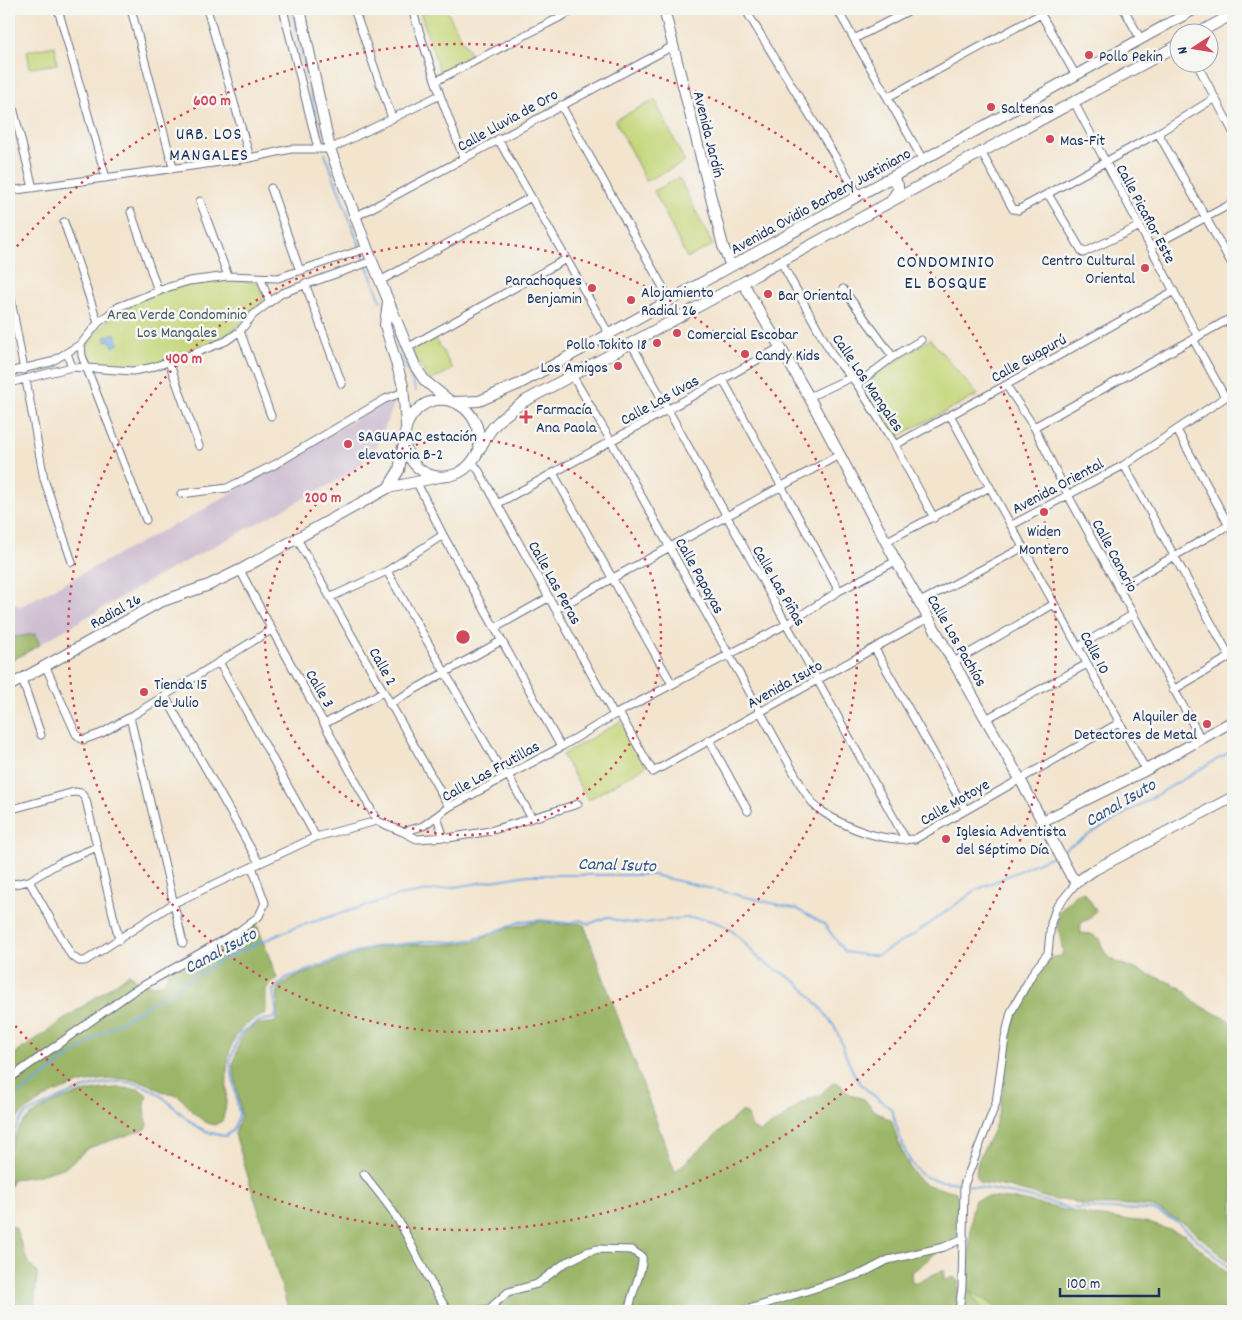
<svg xmlns="http://www.w3.org/2000/svg" width="1242" height="1320" font-family="Dekko,sans-serif">
  <rect width="100%" height="100%" fill="#f6f6f2"/>
  <filter id="ink" filterUnits="userSpaceOnUse"><feTurbulence type="fractalNoise" baseFrequency=".02" numOctaves="2"/><feDisplacementMap in="SourceGraphic" scale="10" xChannelSelector="R" yChannelSelector="G"/><feConvolveMatrix kernelMatrix="1 2 1 2 8 2 1 2 1" color-interpolation-filters="sRGB"/></filter>
  <filter id="wash" filterUnits="userSpaceOnUse"><feTurbulence type="fractalNoise" baseFrequency=".0096" numOctaves="4" result="noise"/><feDisplacementMap in="SourceGraphic" scale="20" xChannelSelector="R" yChannelSelector="G"/><feGaussianBlur stdDeviation="1.12" result="paint"/><feColorMatrix in="noise" values="0 0 0 0 0 0 0 0 0 0 0 0 0 0 0 0 0 1.4 0 .05"/><feComposite in="paint" operator="in"/></filter>
  <g filter="url(#wash)">
    <rect width="100%" height="100%" fill="#f3e4cd"/>
    <path fill="#cebed2" d="M398,394L378,445L362,463L344,477L151,580L9,662V602L21,606L175,524L177,525Z"/>
    <path fill="#c4d577" stroke="#70826a" d="M427,9H446L472,58L441,75L420,12Z
      M55,46L57,64L30,68L27,51Z
      M655,100L685,162L646,181L615,120Z
      M679,178L713,245L687,258L654,191Z
      M228,280L258,283L264,298C260,306 252,311 246,317C242,320 240,325 236,328C217,345 158,366 134,368C126,368 118,366 111,365C104,364 94,365 90,359C84,350 89,342 94,335C123,296 183,284 228,280Z
      M435,338L453,369L430,381L411,351Z
      M930,339L978,395L896,437L892,436L863,384Z
      M621,721L646,766L588,800L562,755Z
      M968,1289L1004,1311H983Z"/>
    <path fill="#9bb668" stroke="#5b7263" d="M35,634L40,645L9,662V638Z
      M1081,892L1085,893L1096,910L1089,919L1081,923L1080,933L1091,934L1099,939L1106,955L1114,961L1171,983L1183,989L1194,1002L1233,1023V1265L1185,1224L1153,1207L1131,1205H1082L1070,1200H1055L1008,1187L979,1182C969,1165 990,1142 995,1126C1008,1086 1004,1042 1020,1003C1027,986 1039,972 1049,958L1061,956L1063,951L1057,921L1060,911L1076,894Z
      M540,921L566,925L580,923L584,925L675,1172L742,1111L748,1115L752,1128L760,1132L781,1120L801,1103L820,1095L833,1083H839L850,1095L864,1099L873,1110L892,1121C896,1138 909,1176 925,1184C935,1188 946,1189 956,1192L960,1207V1234L911,1273L912,1282C926,1283 932,1271 945,1271L943,1280L954,1277L958,1281V1291L967,1289L972,1210L975,1200L987,1197L1020,1200L1093,1216L1146,1222L1185,1235L1233,1278V1311H1004L969,1290L983,1311H289L235,1134L241,1115L233,1065L242,1034L257,1024L273,1023L277,1020L278,988L288,980L373,948L401,945L454,944L477,941L499,930Z
      M256,922L277,978L266,989V1012C258,1020 247,1020 240,1030C218,1058 233,1092 222,1121L214,1125L205,1122L196,1115L178,1095C160,1095 155,1084 139,1081C94,1072 38,1092 9,1127V1058L129,974C142,983 150,989 165,982L169,967L177,961Z
      M118,1088L139,1089L147,1095L144,1110L148,1125L146,1129L88,1148L66,1167L36,1176L13,1179L9,1189C9,1178 7,1164 9,1153C12,1142 18,1126 27,1119C52,1099 87,1089 118,1088Z
      M9,1225L15,1227L28,1263L37,1273L34,1311H9Z"/>
    <path fill="#73abe2" stroke="#476da0" d="M115,333L119,344L113,347L110,340L106,341L105,337Z"/>
    <g fill="none" stroke-linecap="round" stroke-linejoin="round">
      <path stroke="#73abe2" stroke-width="2" d="M292,9L322,143
        M325,154L360,247
        M362,252L365,261
        M367,266L381,301
        M390,324L416,391
        M1063,850L1233,750
        M9,1101L104,1032L225,958L296,927L398,896L528,875H653L797,909L824,924L845,952L864,955H878L915,934L976,890L1057,854
        M9,1146C12,1136 17,1123 24,1116C29,1111 39,1108 45,1105C73,1091 115,1073 146,1087C179,1102 185,1132 226,1136L234,1129L239,1114L230,1061L240,1033L259,1021L275,1018L276,1010L273,990L286,978L372,947L432,941L454,942L475,939L520,922L540,920L568,923L581,920L589,924L607,917C648,934 676,909 715,922C739,930 744,946 761,960C772,969 785,973 796,982C808,991 820,1007 829,1019C843,1036 844,1059 856,1077C865,1092 879,1098 892,1110C897,1128 906,1166 924,1176C935,1182 950,1181 962,1184
        M967,1185L1025,1196L1069,1208L1153,1210L1176,1221L1233,1271"/>
    </g>
  </g>
  <g filter="url(#ink)">
    <g fill="none" stroke-linecap="round" stroke-linejoin="round">
      <defs>
        <path id="street" d="M58,9L106,178
          M131,9L173,167
          M207,9L250,158
          M283,9L318,149
          M354,9L392,118
          M412,9L440,95L464,159
          M745,9L858,194
          M837,9L923,160
          M1038,9L1075,74
          M1124,9L1141,40
          M854,39L912,9
          M1196,62L1233,132
          M436,81L576,9
          M9,91L33,188
          M888,97L1041,14
          M1074,102L1198,337
          M561,105L670,300
          M1158,133L1233,266
          M498,139L609,334
          M981,152L1013,209L1018,210L1158,133L1215,98
          M271,188L300,271
          M9,191L250,158L291,149H330L440,95
          M1048,194L1083,253L1140,226
          M200,201L228,276
          M131,212L158,291
          M355,217L673,46
          M64,222L98,323
          M1150,247L1233,203
          M781,262L833,356L857,384L895,445L934,518
          M261,279L269,301
          M380,281L531,197
          M305,283L342,384
          M9,289L24,370
          M843,289L893,357
          M240,331L271,416
          M1193,339L1225,397
          M631,343L906,840
          M81,344L82,356L146,520
          M407,348L566,259
          M67,353L72,367
          M169,362L199,446
          M9,372L51,362L81,344L98,323L118,307L169,287L189,281L228,276L278,278L367,248
          M572,375L611,441L803,789C808,796 813,806 820,810C847,829 883,842 915,839L1119,723
          M26,380L44,479L72,562
          M723,380L839,591
          M9,383L72,367L133,371L149,368L190,355L226,341L240,331L253,315L282,293L372,261
          M857,384L893,357L921,340
          M1006,385L1034,427L1068,495L1201,739
          M809,397L852,377
          M950,415L1146,770
          M1034,427L1233,317
          M1177,430L1233,533
          M895,445L1006,385L1174,291
          M472,462L479,471L614,715
          M1124,465L1230,657
          M553,473L672,684
          M417,483L443,535L561,747
          M181,494L227,488L274,465L385,399L404,392
          M497,504L781,347
          M1012,525L1124,465L1233,392
          M296,537L449,807
          M887,541L990,487
          M240,570C284,655 333,737 377,821
          M387,571L502,772L508,775L531,817
          M1118,588L1229,525
          M331,597L387,571L443,535
          M920,602L1022,548
          M556,609L839,455
          M495,628L548,598
          M1078,647L1132,615
          M875,649L965,809
          M219,662L316,837
          M954,662L1054,604
          M45,665L76,734L83,740L102,733L130,717L271,630
          M22,679L41,735
          M1173,690L1233,655
          M165,696L259,863
          M389,704L501,641
          M619,713L653,772L928,618
          M130,717L183,943
          M986,719L1087,664
          M326,723L383,692
          M709,740L748,811
          M9,810L74,792L81,793L86,800L119,940
          M437,817L443,835L448,838L490,831L578,804
          M377,821L403,832L423,826L449,807L561,747L614,715L787,624L839,591L896,561
          M403,832L417,839L446,837
          M29,881L71,955L79,961H85L174,903L316,837L377,821
          M9,885L29,881L59,863L97,847
          M9,1079L132,992L239,931L259,916L265,903L252,867
          M364,1174C375,1189 389,1204 398,1220C416,1251 428,1282 448,1311
          M473,1311L489,1309L508,1292L537,1284L565,1263L587,1252L598,1249L632,1250L642,1257C644,1270 630,1294 629,1311
          M743,1311L863,1273L888,1260L944,1247L964,1238
          M959,1311L962,1287L964,1185L996,1103L1005,1038L1011,1012L1034,971L1048,953L1051,923L1056,908L1077,882"/>
        <path id="secondary" d="M300,9L330,149L372,261L415,366L425,381L450,401
          M664,9L723,246L731,266
          M1200,32L1233,14
          M885,180L892,179L898,185V190L892,199
          M743,283L809,397L896,561L1020,779L1071,876L1077,882L1094,870L1233,797
          M388,302L385,325L403,386L406,425
          M455,402L479,401L519,384L1195,9
          M479,446C483,409 443,385 417,410C387,439 416,489 456,474C477,466 481,440 495,425C504,415 515,408 525,401L1180,44
          M388,488L399,470L403,447
          M9,686L160,602L209,585L240,570L388,488L439,477
          M1041,822L1146,770L1233,721"/>
      </defs>
      <use href="#street" stroke="#676e85" stroke-width="9"/>
      <use href="#secondary" stroke="#676e85" stroke-width="12"/>
      <use href="#street" stroke="#fff" stroke-width="7"/>
      <use href="#secondary" stroke="#fff" stroke-width="10"/>
    </g>
  </g>
  <g fill="none" stroke="#d1495b" stroke-width="2.5" stroke-dasharray="2.5 5">
    <circle cx="463" cy="637" r="198"/>
    <circle cx="463" cy="637" r="395"/>
    <path d="M12 252A593 593 0 1 1 12 1022"/>
  </g>
  <g fill="#d1495b" stroke="#f6f6f2" stroke-width="2">
    <circle cx="1089" cy="55" r="5"/>
    <circle cx="991" cy="107" r="5"/>
    <circle cx="1050" cy="139" r="5"/>
    <circle cx="1145" cy="268" r="5"/>
    <circle cx="592" cy="288" r="5"/>
    <circle cx="768" cy="294" r="5"/>
    <circle cx="631" cy="300" r="5"/>
    <circle cx="677" cy="333" r="5"/>
    <circle cx="657" cy="343" r="5"/>
    <circle cx="745" cy="354" r="5"/>
    <circle cx="618" cy="366" r="5"/>
    <path d="M523.5 409.5h5v5h5v5h-5v5h-5v-5h-5v-5h5z"/>
    <circle cx="348" cy="444" r="5"/>
    <circle cx="1044" cy="512" r="5"/>
    <circle cx="144" cy="692" r="5"/>
    <circle cx="1207" cy="724" r="5"/>
    <circle cx="946" cy="839" r="5"/>
  </g>
  <g text-anchor="middle" stroke-width="5" stroke-linejoin="round" paint-order="stroke">
    <g font-size="16" fill="#1b2f5e" stroke="#f6f6f2" text-anchor="start">
      <text x="1099" y="61">Pollo Pekin</text>
      <text x="1001" y="113">Saltenas</text>
      <text x="1060" y="145">Mas-Fit</text>
      <text x="1135" y="265" text-anchor="end">Centro Cultural<tspan x="1135" dy="18">Oriental</tspan></text>
      <text x="582" y="285" text-anchor="end">Parachoques<tspan x="582" dy="18">Benjamin</tspan></text>
      <text x="641" y="297">Alojamiento<tspan x="641" dy="18">Radial 26</tspan></text>
      <text x="778" y="300">Bar Oriental</text>
      <text x="687" y="339">Comercial Escobar</text>
      <text x="647" y="349" text-anchor="end">Pollo Tokito 18</text>
      <text x="755" y="360">Candy Kids</text>
      <text x="608" y="372" text-anchor="end">Los Amigos</text>
      <text x="536" y="414">Farmacía<tspan x="536" dy="18">Ana Paola</tspan></text>
      <text x="358" y="441">SAGUAPAC estación<tspan x="358" dy="18">elevatoria B-2</tspan></text>
      <text x="1044" y="536" text-anchor="middle">Widen<tspan x="1044" dy="18">Montero</tspan></text>
      <text x="154" y="689">Tienda 15<tspan x="154" dy="18">de Julio</tspan></text>
      <text x="1197" y="721" text-anchor="end">Alquiler de<tspan x="1197" dy="18">Detectores de Metal</tspan></text>
      <text x="956" y="836">Iglesia Adventista<tspan x="956" dy="18">del Séptimo Día</tspan></text>
    </g>
    <g font-size="16" fill="#1b2f5e" stroke="#f6f6f2">
      <text transform="translate(507 119) rotate(-29)" y="6">Calle Lluvia de Oro</text>
      <text transform="translate(710 134) rotate(76)" y="6">Avenida Jardín</text>
      <text transform="translate(820 200) rotate(-29)" y="6">Avenida Ovidio Barbery Justiniano</text>
      <text transform="translate(1147 213) rotate(62)" y="6">Calle Picaflor Este</text>
      <text transform="translate(1028 357) rotate(-29)" y="6">Calle Guapurú</text>
      <text transform="translate(869 382) rotate(56)" y="6">Calle Los Mangales</text>
      <text transform="translate(659 399) rotate(-29)" y="6">Calle Las Uvas</text>
      <text transform="translate(1057 485) rotate(-28)" y="6">Avenida Oriental</text>
      <text transform="translate(1116 555) rotate(62)" y="6">Calle Canario</text>
      <text transform="translate(701 575) rotate(61)" y="6">Calle Papayas</text>
      <text transform="translate(556 582) rotate(61)" y="6">Calle Las Peras</text>
      <text transform="translate(780 585) rotate(60)" y="6">Calle Las Piñas</text>
      <text transform="translate(115 610) rotate(-29)" y="6">Radial 26</text>
      <text transform="translate(958 640) rotate(60)" y="6">Calle Los Pachíos</text>
      <text transform="translate(1096 652) rotate(62)" y="6">Calle 10</text>
      <text transform="translate(384 666) rotate(61)" y="6">Calle 2</text>
      <text transform="translate(784 683) rotate(-29)" y="6">Avenida Isuto</text>
      <text transform="translate(321 688) rotate(60)" y="6">Calle 3</text>
      <text transform="translate(490 770) rotate(-29)" y="6">Calle Las Frutillas</text>
      <text transform="translate(954 801) rotate(-30)" y="6">Calle Motoye</text>
    </g>
    <g font-size="16" fill="#455864" stroke="#f6f6f2">
      <text x="177" y="319">Area Verde Condominio<tspan x="177" dy="18">Los Mangales</tspan></text>
    </g>
    <g font-size="18" letter-spacing="1" fill="#1b2f5e" stroke="#f6f6f2">
      <text x="209" y="139">URB. LOS<tspan x="209" dy="21">MANGALES</tspan></text>
      <text x="946" y="267">CONDOMINIO<tspan x="946" dy="21">EL BOSQUE</tspan></text>
    </g>
    <g font-size="18" font-style="italic" fill="#355486" stroke="#f6f6f2">
      <text transform="translate(1120 802) rotate(-30)" y="6">Canal Isuto</text>
      <text transform="translate(617 864) rotate(2)" y="6">Canal Isuto</text>
      <text transform="translate(220 950) rotate(-28)" y="6">Canal Isuto</text>
    </g>
  </g>
  <circle cx="463" cy="637" r="8" fill="#d1495b" stroke="#f6f6f2" stroke-width="2.5"/>
  <g font-size="15" text-anchor="middle" font-weight="bold" fill="#d1495b" stroke="#f6f6f2" stroke-width="5" stroke-linejoin="round" paint-order="stroke">
    <text x="212" y="105">600 m</text>
    <text x="184" y="363">400 m</text>
    <text x="323" y="502">200 m</text>
  </g>
  <rect width="1242" height="1320" fill="none" stroke="#f6f6f2" stroke-width="30"/>
  <g transform="translate(1194 48) rotate(258)"><circle r="24" fill="#f6f6f2" stroke="#9ea6b7"/>
  <path d="M0-4L9 19L0 12L-9 19Z" fill="#d1495b"/>
  <text y="-8" font-size="14" font-weight="bold" text-anchor="middle" fill="#1b2f5e">N</text>
  </g>
  <path d="M1060 1288v8h99v-8" fill="none" stroke="#1b2f5e" stroke-width="2.5"/>
  <text x="1067" y="1288" font-size="15" fill="#1b2f5e" stroke="#f6f6f2" stroke-width="4" paint-order="stroke">100 m</text>
</svg>
